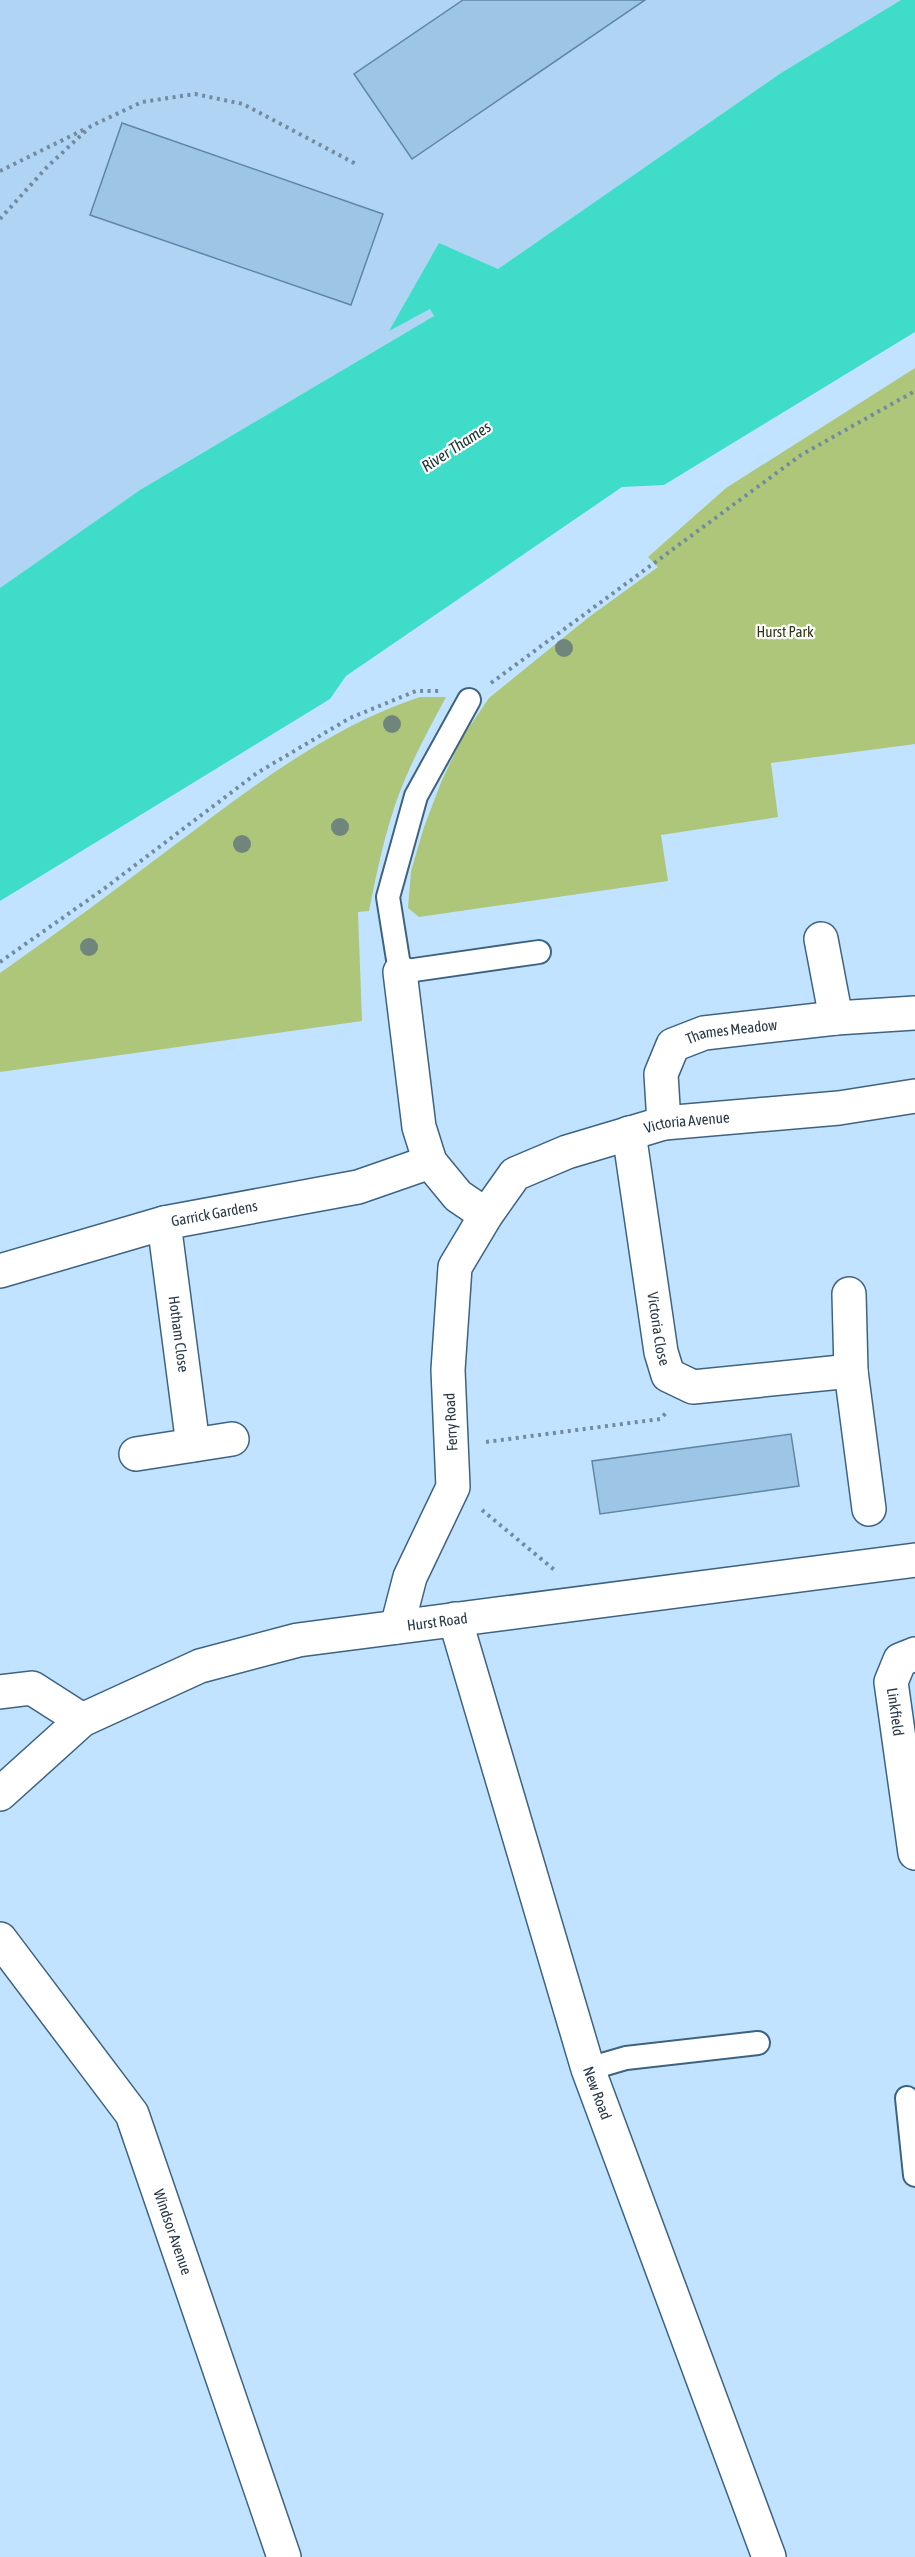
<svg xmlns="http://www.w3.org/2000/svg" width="915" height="2557" font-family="'Asap Condensed',sans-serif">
  <rect width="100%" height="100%" fill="#c2e3ff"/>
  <path fill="#afd4f4" d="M0,0H901L781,73L498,269L390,330L430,309L434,316L140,490L0,588Z"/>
  <path fill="#adc67a" d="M915,368V744L771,763L778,817L661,835L668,881L419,917L408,908L411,871L424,827L442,780L463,736L489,698L589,617L658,567L648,557L726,488Z
    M420,697H446C429,729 412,760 399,794C385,832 377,871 369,911L358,912L362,1021L0,1072V973C60,931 118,888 176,844C252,787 329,727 420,697Z"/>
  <path fill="#40dcca" d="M901,0H915V332L664,485L622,487L346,676L330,699L0,901V588L140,490L434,316L430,309L389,331L439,243L498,269L781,73Z"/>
  <path fill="#9cc5e6" stroke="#5f86a5" stroke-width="1.5" d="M463,0H645L412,159L354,74Z
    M122,123L383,214L351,305L90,215Z
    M791,1434L799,1486L600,1514L592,1461Z"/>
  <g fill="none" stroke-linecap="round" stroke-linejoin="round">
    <defs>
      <path id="service" d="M469,700L416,796L388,897L400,972L539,952
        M588,2069L626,2058L758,2043
        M907,2098L915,2175"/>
      <g id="minor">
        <path d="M821,939L836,1018"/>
        <path d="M400,972L419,1127L430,1162L458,1196L486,1215"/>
        <path id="s1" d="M664,1123L661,1074L673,1045L704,1033L836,1018L915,1013"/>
        <path id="s2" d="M629,1133L661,1352L668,1375L693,1387L851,1371"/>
        <path id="s3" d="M164,1223L193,1445"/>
        <path id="s4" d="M0,1271L164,1223L358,1187L430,1162"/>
        <path d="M849,1294L851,1371L869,1509"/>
        <path d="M136,1454L232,1439"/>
        <path id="s5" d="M455,1619L588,2069L769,2557"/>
        <path id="s6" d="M397,1627L410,1577L453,1487L448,1370L455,1267L486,1215L515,1174L567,1152L664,1123L839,1108L915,1096"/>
        <path id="s7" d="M915,1654L900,1660L891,1682L915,1853"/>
        <path d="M0,1692L32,1688L82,1720"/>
        <path id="s8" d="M0,1939L132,2114L284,2557"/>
      </g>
      <g id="primary">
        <path id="s9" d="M0,1794L82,1720L200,1666L298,1640L915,1560"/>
      </g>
    </defs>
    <use href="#service" stroke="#3d6380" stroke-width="26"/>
    <use href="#minor" stroke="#3d6380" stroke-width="36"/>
    <use href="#primary" stroke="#3d6380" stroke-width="36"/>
    <path stroke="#738ba0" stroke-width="4" stroke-dasharray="3 4.5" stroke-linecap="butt" d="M0,171L85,129
      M0,219L47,167L91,126L142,102L195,94L243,104L358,165
      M491,683L801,455L915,391
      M0,962L105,888L257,773L350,718L416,691H440
      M486,1442L660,1419L666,1413
      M482,1510L557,1572"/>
    <use href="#service" stroke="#fff" stroke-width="22"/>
    <use href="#minor" stroke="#fff" stroke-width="33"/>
    <use href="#primary" stroke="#fff" stroke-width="33"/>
  </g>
  <g fill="#70867c">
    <circle cx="564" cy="648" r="9"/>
    <circle cx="392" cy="724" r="9"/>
    <circle cx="340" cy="827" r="9"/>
    <circle cx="242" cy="844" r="9"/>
    <circle cx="89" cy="947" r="9"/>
  </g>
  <g text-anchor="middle" stroke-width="4.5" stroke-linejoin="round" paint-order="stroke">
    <g font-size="15" fill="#2d3910" stroke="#fff">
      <text x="785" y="637">Hurst Park</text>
    </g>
    <g font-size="15" fill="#283846" stroke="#fff">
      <text dy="5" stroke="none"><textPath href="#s1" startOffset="141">Thames Meadow</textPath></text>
      <text dy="5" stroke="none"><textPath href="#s6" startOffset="663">Victoria Avenue</textPath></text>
      <text dy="5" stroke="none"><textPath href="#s4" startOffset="222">Garrick Gardens</textPath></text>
      <text dy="5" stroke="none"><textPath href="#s2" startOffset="198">Victoria Close</textPath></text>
      <text dy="5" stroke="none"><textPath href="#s3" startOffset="112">Hotham Close</textPath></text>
      <text transform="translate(451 1422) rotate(-93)" y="5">Ferry Road</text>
      <text dy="5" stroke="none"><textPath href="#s9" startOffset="482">Hurst Road</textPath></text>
      <text dy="5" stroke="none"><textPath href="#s7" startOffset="70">Linkfield</textPath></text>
      <text dy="5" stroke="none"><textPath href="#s5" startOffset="495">New Road</textPath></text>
      <text dy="5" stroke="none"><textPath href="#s8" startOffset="344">Windsor Avenue</textPath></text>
    </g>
    <g font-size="16" font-style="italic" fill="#19322e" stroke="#fff">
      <text transform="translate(456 446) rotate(-33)" y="6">River Thames</text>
    </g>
  </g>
</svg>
